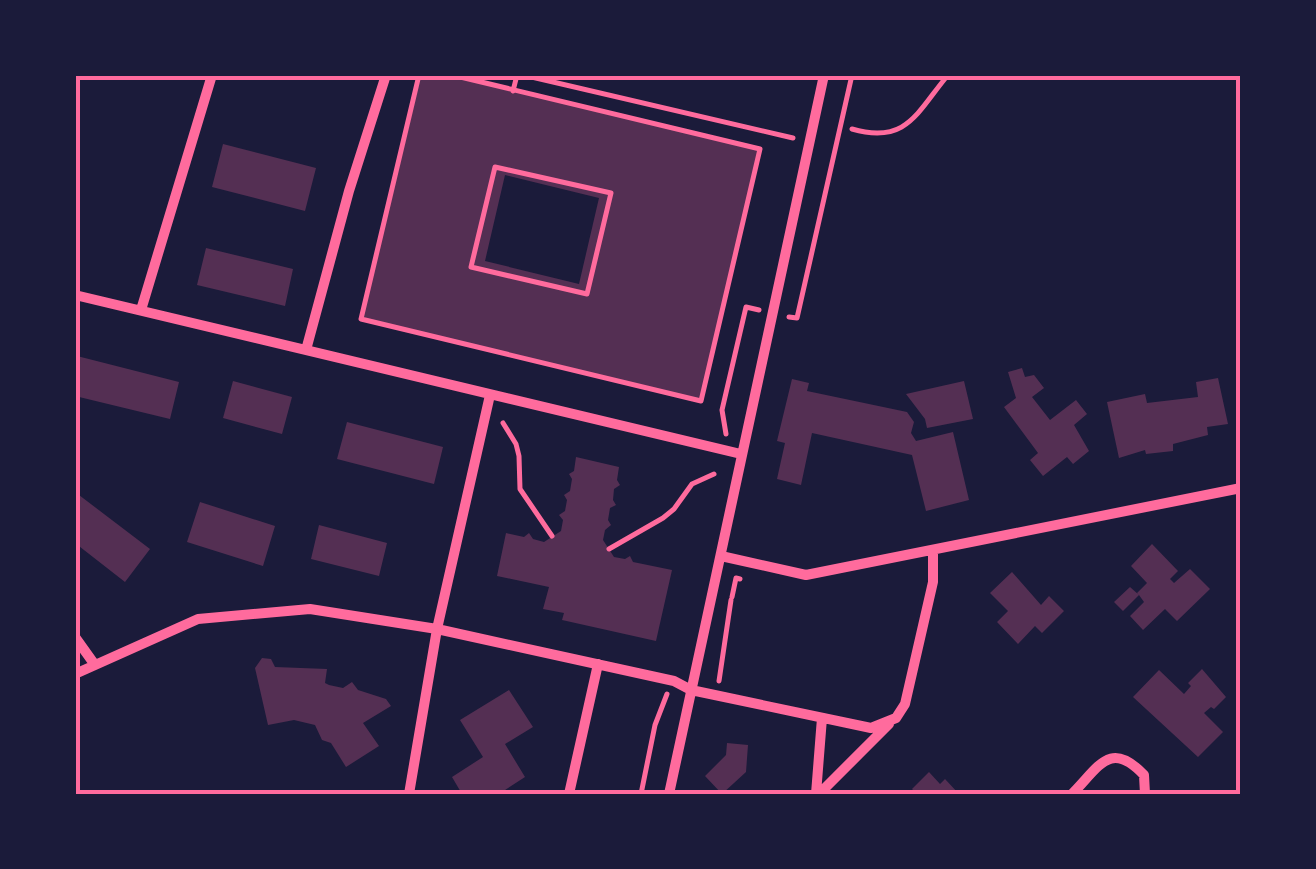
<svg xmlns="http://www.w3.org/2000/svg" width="1316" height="869" font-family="'Varela Round',sans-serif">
  <rect width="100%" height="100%" fill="#1b1b3a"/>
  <path fill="#542f53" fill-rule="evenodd" d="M421,75H447L759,150L700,399L363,318ZM505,175L599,198L579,284L485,261Z
    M223,144L316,168L305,211L212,187Z
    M206,248L293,269L285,306L197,285Z
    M77,356L179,382L170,419L75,396Z
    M1022,368L1025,377L1034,375L1044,388L1032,397L1050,420L1076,400L1087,414L1074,425L1089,451L1073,464L1067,457L1043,476L1030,460L1038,453L1004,407L1016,398L1008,372Z
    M1218,378L1228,424L1207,427L1208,435L1173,444V451L1146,454L1145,450L1119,458L1107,402L1145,394L1147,403L1198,397L1196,382Z
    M792,379L809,383L807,391L907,412L914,422L911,433L916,441L953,432L969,500L926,511L912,455L812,433L801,485L777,479L785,443L777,441Z
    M233,381L292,397L282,434L223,418Z
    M964,381L973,419L927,428L925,419L906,394Z
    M347,422L443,447L434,484L337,459Z
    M576,457L619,467L617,480L620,485L614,489L613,500L616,505L610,508L608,520L611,525L605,530L603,540L614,557L625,559L630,556L633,562L672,570L656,641L562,620L564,613L543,609L549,587L497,576L506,533L524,537L529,533L533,539L544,542L561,531L563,520L559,515L565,511L567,500L564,495L570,491L572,479L569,474L574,471Z
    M79,495L150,549L125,582L75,543V500Z
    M200,502L275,526L263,566L187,542Z
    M319,525L387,543L379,576L311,559Z
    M1152,544L1178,571L1170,579L1174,583L1190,569L1210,589L1177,621L1165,609L1143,630L1130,616L1144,602L1139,595L1123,611L1114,602L1130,587L1139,595L1137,593L1147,583L1131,566Z
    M1012,572L1041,605L1049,596L1064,611L1042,633L1035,626L1018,644L997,622L1008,611L990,593Z
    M262,658L271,659L275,667L327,669L325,683L329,685L343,688L352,682L358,690L386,699L391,706L363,723L379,746L346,767L331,743L322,740L315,725L294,720L268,725L255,668Z
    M1202,669L1226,697L1214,709L1211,707L1204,713L1223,732L1198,757L1133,697L1159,670L1184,694L1191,686L1188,683Z
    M509,690L533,727L505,744L525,777L499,794H462L452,777L483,757L460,720Z
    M727,743L748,745L746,772L722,794L705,776L726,755Z
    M929,772L940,784L945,779L959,794H917L912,789Z"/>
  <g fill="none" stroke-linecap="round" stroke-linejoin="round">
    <path stroke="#ff6b9d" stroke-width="5" d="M419,75L361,319L701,401L760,149L452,75
      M523,75L793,138
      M513,91L517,75
      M852,129C907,145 917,112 948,75
      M495,167L611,193L587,294L471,267Z
      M789,317L797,318L852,75
      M503,423L516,444L519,456L520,489L552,536
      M726,434L722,410L746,307L759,310
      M609,549L663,518L674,509L692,484L714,474
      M732,597L736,578L740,579
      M719,681L731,600
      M641,794L655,725L667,694"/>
    <path stroke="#ff6b9d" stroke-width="10" d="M75,295L741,454
      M141,310L212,75
      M306,350L349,191L386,75
      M721,556L806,575L1241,488
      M75,637L95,665
      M75,674L198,619L310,609L437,629L674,681L691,690L871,728L896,718L905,704L933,582V550
      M409,794L437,629L490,395
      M569,794L598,664
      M669,794L824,75
      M816,794L822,718
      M819,794L889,724
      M1072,794C1099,767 1110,739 1144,775L1145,794"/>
  </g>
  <rect width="1316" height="869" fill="none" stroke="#1b1b3a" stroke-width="155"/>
  <rect x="78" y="78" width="1160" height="714" fill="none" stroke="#ff6b9d" stroke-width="4"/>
</svg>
